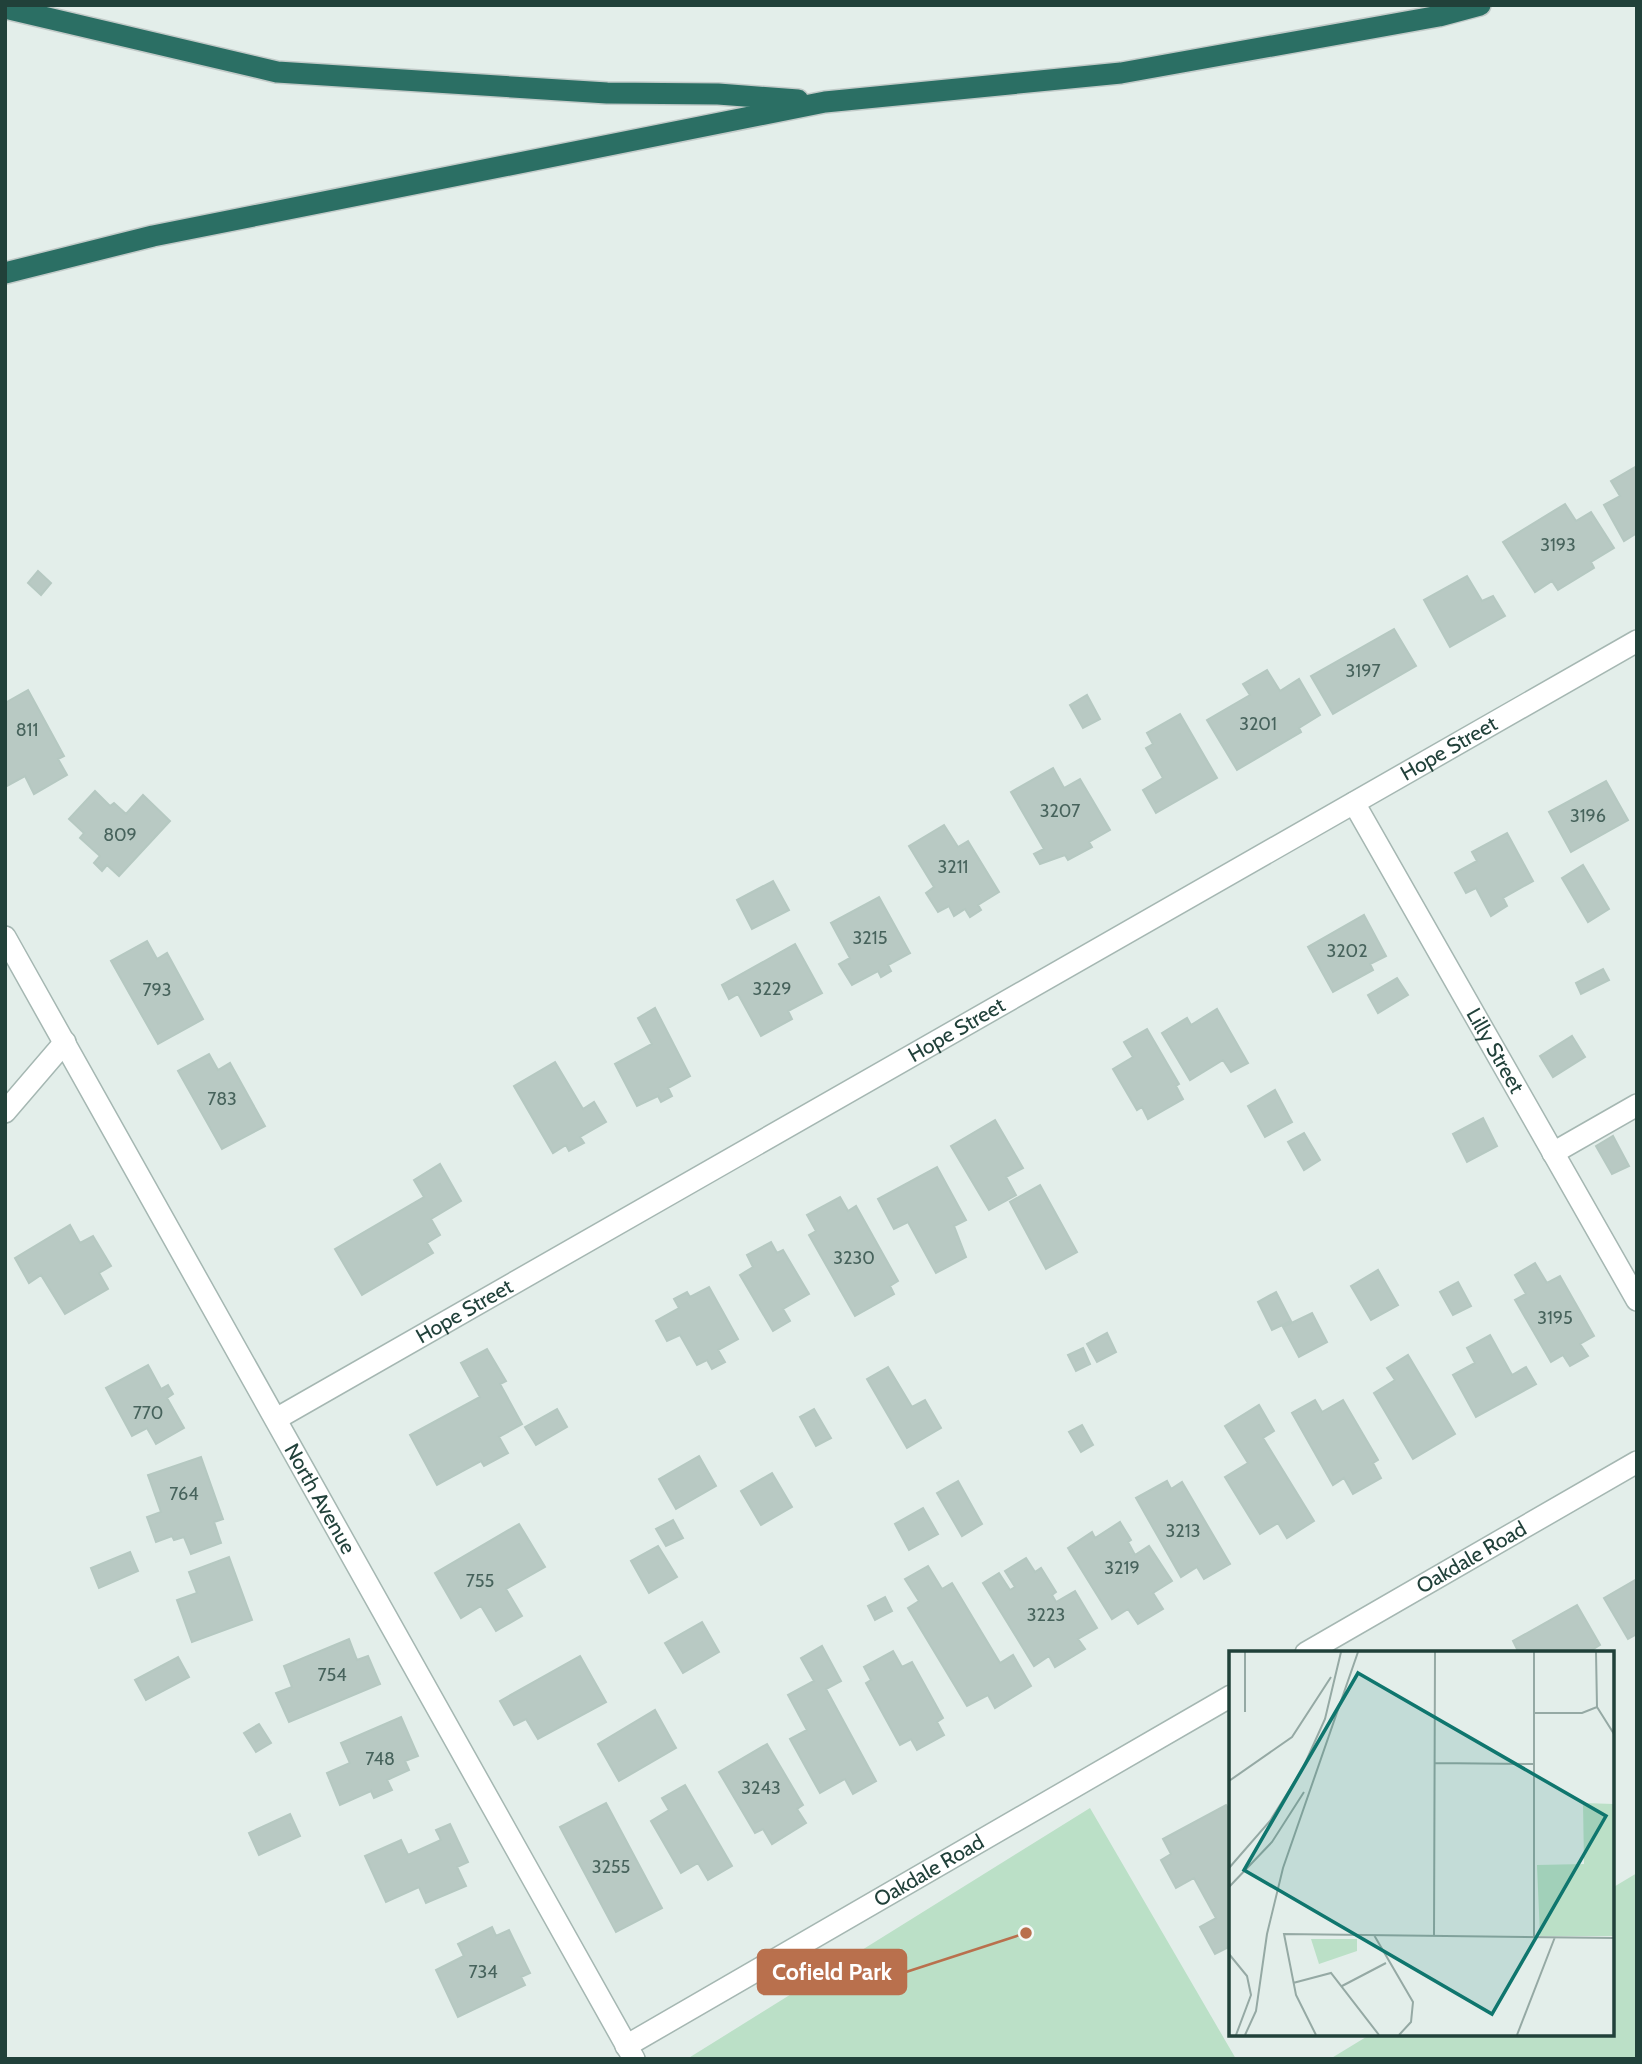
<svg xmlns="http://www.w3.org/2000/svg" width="1642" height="2064" font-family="Cabin,sans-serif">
  <rect width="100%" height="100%" fill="#e3eeea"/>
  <path fill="#bbe0c7" d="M1090,1808L1236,2059H687Z
    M1637,1873V2059H1330L1371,2034H1612V1888Z"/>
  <path fill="#b8c9c3" stroke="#b5c8c1" stroke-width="2" d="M1637,466V533L1624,541L1604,505L1620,496L1611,481Z
    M1565,504L1576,521L1591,512L1614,548L1591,562L1594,568L1558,590L1552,581L1535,592L1503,542Z
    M38,571L51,583L41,595L28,583Z
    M1467,576L1482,601L1493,596L1505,616L1450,647L1424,600Z
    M1394,629L1416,666L1333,714L1311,676Z
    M1267,670L1280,691L1299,679L1320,715L1299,728L1301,732L1237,770L1207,720L1250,695L1243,684Z
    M28,690L64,756L58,759L67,775L34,794L25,776L5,787V703Z
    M1087,695L1100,719L1083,728L1070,705Z
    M1180,714L1217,778L1156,813L1143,790L1163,778L1146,748L1153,744L1147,733Z
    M1053,768L1064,788L1080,779L1110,830L1089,842L1092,847L1068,860L1065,855L1040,864L1034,854L1044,849L1011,792Z
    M1606,781L1628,820L1571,852L1549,812Z
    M95,791L110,806L114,803L126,814L143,795L170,821L119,876L107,865L102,871L94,863L100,856L80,838L84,833L69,819Z
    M944,825L958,847L968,841L999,892L978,905L981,910L970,917L965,909L954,916L949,906L938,912L926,893L934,887L909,846Z
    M1507,833L1533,881L1503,898L1507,906L1491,916L1476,888L1466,893L1455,873L1477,861L1472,852Z
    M1583,865L1609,909L1588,922L1562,878Z
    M773,881L789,910L752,929L737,900Z
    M879,897L910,953L888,965L891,971L881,977L878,971L852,985L839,964L850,958L831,923Z
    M1364,915L1386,956L1370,964L1373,970L1333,992L1308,947Z
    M147,941L157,959L167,953L203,1019L158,1044L111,961Z
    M795,944L822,993L788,1011L792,1019L761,1036L738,994L729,999L722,985Z
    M1603,969L1609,980L1581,994L1576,983Z
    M1397,978L1408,995L1378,1013L1368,995Z
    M655,1008L690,1076L668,1088L672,1096L661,1102L658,1096L637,1106L615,1064L652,1044L638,1018Z
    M1217,1009L1248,1063L1231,1072L1223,1060L1190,1080L1162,1033L1187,1018L1191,1025Z
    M1147,1029L1179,1084L1176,1086L1183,1099L1148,1119L1142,1107L1137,1110L1113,1069L1133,1057L1124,1042Z
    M1572,1036L1585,1057L1553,1077L1540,1056Z
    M209,1054L218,1070L230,1063L265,1126L222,1149L178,1071Z
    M555,1062L583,1109L594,1102L606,1122L580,1137L584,1143L569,1151L566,1145L553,1153L514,1086Z
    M1275,1090L1292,1122L1265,1137L1248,1106Z
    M1483,1118L1497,1146L1467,1162L1453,1134Z
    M995,1120L1023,1168L1006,1177L1016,1195L989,1210L951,1146Z
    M1304,1133L1320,1160L1304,1170L1288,1142Z
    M1613,1136L1629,1166L1612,1174L1596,1146Z
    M440,1164L461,1201L431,1219L440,1235L427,1243L433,1253L362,1295L335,1249L424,1197L414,1180Z
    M937,1167L966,1220L954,1226L966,1257L936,1273L908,1222L894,1229L878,1199Z
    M1040,1185L1077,1252L1046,1269L1010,1202Z
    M840,1197L848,1211L856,1206L898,1281L890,1286L894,1294L855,1316L809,1235L816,1231L807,1215Z
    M70,1225L80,1243L93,1236L111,1266L99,1273L108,1289L65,1314L41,1275L29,1283L15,1258Z
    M771,1242L777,1253L783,1250L809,1294L783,1309L790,1321L773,1331L740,1275L753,1267L747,1255Z
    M1535,1263L1547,1283L1560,1276L1594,1336L1580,1344L1588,1356L1570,1366L1563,1355L1551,1362L1515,1300L1526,1294L1515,1275Z
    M1378,1270L1398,1305L1371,1320L1351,1286Z
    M1458,1282L1471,1306L1453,1315L1440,1292Z
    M709,1287L738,1339L718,1350L725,1362L712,1369L707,1360L697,1365L680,1335L667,1341L656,1321L679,1308L674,1299L687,1292L690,1297Z
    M1276,1292L1291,1321L1272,1330L1258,1302Z
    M1312,1313L1327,1342L1299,1357L1283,1327Z
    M1107,1333L1116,1352L1097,1362L1087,1344Z
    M1490,1335L1512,1375L1526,1367L1536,1384L1476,1417L1453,1375L1475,1363L1467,1348Z
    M1083,1348L1090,1364L1076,1371L1068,1355Z
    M487,1349L506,1381L500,1384L522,1424L499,1437L508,1453L484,1466L481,1461L437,1485L410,1435L480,1397L461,1363Z
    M1408,1355L1455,1434L1413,1459L1374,1393L1395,1380L1387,1368Z
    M148,1365L161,1389L168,1385L173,1394L167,1398L184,1428L156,1444L147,1428L132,1436L106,1388Z
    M888,1367L912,1407L925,1400L941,1428L907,1448L867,1379Z
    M1315,1400L1322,1412L1343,1400L1378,1460L1373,1463L1381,1478L1353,1494L1344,1478L1333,1485L1292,1413Z
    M1259,1405L1274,1431L1263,1438L1314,1521L1287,1538L1278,1523L1260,1534L1225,1477L1248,1463L1225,1426Z
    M557,1409L567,1427L536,1445L525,1427Z
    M814,1409L831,1438L816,1446L800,1417Z
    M1082,1425L1093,1445L1081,1452L1069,1432Z
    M699,1456L716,1486L676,1509L659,1479Z
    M201,1457L223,1519L214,1522L221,1543L191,1554L184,1537L174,1540L172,1536L156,1542L147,1517L161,1512L148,1475Z
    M772,1473L792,1507L761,1525L741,1491Z
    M958,1481L982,1524L962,1536L937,1493Z
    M1167,1481L1171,1489L1182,1482L1230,1564L1204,1579L1197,1567L1181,1577L1136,1498Z
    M923,1508L938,1534L909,1550L895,1524Z
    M673,1520L683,1538L666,1546L656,1529Z
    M1120,1522L1131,1540L1128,1542L1135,1555L1149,1546L1172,1581L1153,1593L1163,1609L1138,1624L1128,1609L1112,1619L1068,1548L1092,1532L1095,1538Z
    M519,1524L545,1567L506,1589L522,1616L496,1631L481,1606L461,1618L435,1573Z
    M658,1546L677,1577L649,1593L631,1561Z
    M130,1552L138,1571L99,1588L91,1568Z
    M229,1557L252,1620L192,1642L177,1600L197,1593L189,1572Z
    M1026,1558L1035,1572L1041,1568L1056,1592L1052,1595L1056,1602L1075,1591L1097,1628L1078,1639L1085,1649L1055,1667L1049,1656L1034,1666L983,1583L999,1573L1010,1590L1015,1587L1005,1571Z
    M928,1566L942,1589L952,1583L1000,1663L1013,1655L1031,1686L995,1708L988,1695L967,1706L908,1608L919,1601L905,1579Z
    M1637,1579V1634L1628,1639L1604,1598Z
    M885,1597L892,1611L875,1620L868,1606Z
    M1577,1605L1600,1645L1587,1653H1519L1513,1641Z
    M702,1622L719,1652L683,1673L665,1643Z
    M349,1639L357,1660L368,1656L380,1684L289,1722L276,1693L292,1687L284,1666Z
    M822,1646L841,1681L826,1689L876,1781L853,1794L845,1779L820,1793L790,1739L807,1730L788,1695L814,1681L801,1658Z
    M893,1651L902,1667L912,1662L943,1718L937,1722L944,1735L917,1750L911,1739L900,1745L866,1683L871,1680L864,1667Z
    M580,1656L606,1702L538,1739L526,1719L514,1725L500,1701Z
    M178,1657L189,1677L146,1700L135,1680Z
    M655,1710L676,1748L619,1781L598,1744Z
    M401,1717L418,1756L405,1761L409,1770L387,1780L392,1790L374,1798L371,1791L340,1805L327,1773L350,1763L341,1743Z
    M259,1724L271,1743L256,1752L244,1733Z
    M767,1744L803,1805L797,1809L806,1823L772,1844L763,1829L755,1833L719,1772Z
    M685,1785L732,1866L708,1880L698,1863L681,1873L651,1821L669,1810L662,1798Z
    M606,1803L662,1908L616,1932L560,1827Z
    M1226,1805L1231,1813V1946L1215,1954L1200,1927L1216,1918L1194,1878L1176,1888L1161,1860L1171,1854L1163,1839Z
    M290,1814L300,1836L259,1855L249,1833Z
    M450,1824L468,1862L457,1867L466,1886L426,1903L419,1887L386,1902L365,1856L401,1840L408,1855L441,1840L436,1830Z
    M492,1927L496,1936L509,1930L530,1973L521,1977L525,1985L458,2017L436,1970L464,1956L458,1944Z"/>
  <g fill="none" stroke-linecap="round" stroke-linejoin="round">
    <defs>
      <path id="service" d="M1553,1153L1637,1105"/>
      <g id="minor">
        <path id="s1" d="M1354,803L1637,1300"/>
        <path id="s2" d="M5,937L634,2059"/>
        <path d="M5,1112L65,1042"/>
        <path id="s3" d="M276,1419L1637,641"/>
        <path id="s4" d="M1306,1653L1637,1462"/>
        <path id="s5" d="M626,2046L1231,1696"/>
      </g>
      <path id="motorway" d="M5,8L277,72L607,93L718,94L798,100
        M5,273L153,236L825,102L1121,73L1439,16L1480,5"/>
    </defs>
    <use href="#service" stroke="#a5b7b2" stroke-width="24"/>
    <use href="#minor" stroke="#a5b7b2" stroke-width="24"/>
    <use href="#motorway" stroke="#c1cac8" stroke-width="24"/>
    <use href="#service" stroke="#fff" stroke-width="21"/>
    <use href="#minor" stroke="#fff" stroke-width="21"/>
    <use href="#motorway" stroke="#2b6f64" stroke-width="21"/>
  </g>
  <g text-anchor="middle" stroke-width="5" stroke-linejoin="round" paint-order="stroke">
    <g font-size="18" fill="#47635c">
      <text x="1558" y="551">3193</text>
      <text x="1363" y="677">3197</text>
      <text x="1258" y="730">3201</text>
      <text x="27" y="736">811</text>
      <text x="1060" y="817">3207</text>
      <text x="1588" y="822">3196</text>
      <text x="120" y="841">809</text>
      <text x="953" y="873">3211</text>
      <text x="870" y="944">3215</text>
      <text x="1347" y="957">3202</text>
      <text x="772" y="995">3229</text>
      <text x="157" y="996">793</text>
      <text x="222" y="1105">783</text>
      <text x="854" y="1264">3230</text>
      <text x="1555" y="1324">3195</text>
      <text x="148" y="1419">770</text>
      <text x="184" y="1500">764</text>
      <text x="1183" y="1537">3213</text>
      <text x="1122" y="1574">3219</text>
      <text x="480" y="1587">755</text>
      <text x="1046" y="1621">3223</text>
      <text x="332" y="1681">754</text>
      <text x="380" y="1765">748</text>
      <text x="761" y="1794">3243</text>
      <text x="611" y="1873">3255</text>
      <text x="483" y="1978">734</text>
    </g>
    <g font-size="21" fill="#21413a" stroke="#f4faf7">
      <text dy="7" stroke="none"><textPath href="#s3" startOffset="1351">Hope Street</textPath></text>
      <text dy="7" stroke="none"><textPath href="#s3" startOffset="784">Hope Street</textPath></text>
      <text dy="7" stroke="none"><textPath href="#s1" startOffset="285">Lilly Street</textPath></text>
      <text dy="7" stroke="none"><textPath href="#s3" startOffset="217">Hope Street</textPath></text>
      <text dy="7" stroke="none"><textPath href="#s2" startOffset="644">North Avenue</textPath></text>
      <text dy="7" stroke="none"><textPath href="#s4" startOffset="191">Oakdale Road</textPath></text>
      <text dy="7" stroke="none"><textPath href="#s5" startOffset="350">Oakdale Road</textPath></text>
    </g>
  </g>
  <g transform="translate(1229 1651)">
    <rect width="385" height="385" fill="#e3eeea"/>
    <path d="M354,152L385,153V285H311L308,214L355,213ZM82,288H128V300L90,313Z" fill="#bbe0c7"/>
    <path fill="none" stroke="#95a9a4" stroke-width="2" d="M367,1L368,56L385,83M16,61V1M305,62H353L368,56M205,112L305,113M0,130L63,86L102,26M0,217L41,170L73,119L96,68L112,1M0,236L43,191L75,141M145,284L184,351L182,371L170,384M205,285L206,1M305,286V1M0,303L18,325L22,344L7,384M64,332L102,322L150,384M113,335L157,312M16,384L27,360L38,283L54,217L129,1M87,384L67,344L55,283L385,287M288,384L326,286"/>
    <path fill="#0f766e" fill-opacity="0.15" stroke="#0f766e" stroke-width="3.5" d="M129,22L377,165L263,363L15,219Z"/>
    <rect width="385" height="385" fill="none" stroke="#21413a" stroke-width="3.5"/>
  </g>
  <path fill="none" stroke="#b9704d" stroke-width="2.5" d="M1026 1933L906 1972"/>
  <circle fill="#b9704d" stroke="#f4faf7" stroke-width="2.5" cx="1026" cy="1933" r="7"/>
  <rect fill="#b9704d" stroke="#b9704d" stroke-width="2.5" x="758" y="1950" width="148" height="44" rx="7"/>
  <g font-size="23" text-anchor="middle" font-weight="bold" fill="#fff">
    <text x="832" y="1980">Cofield Park</text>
  </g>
  <rect width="1642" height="2064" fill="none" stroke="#21413a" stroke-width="14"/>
</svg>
